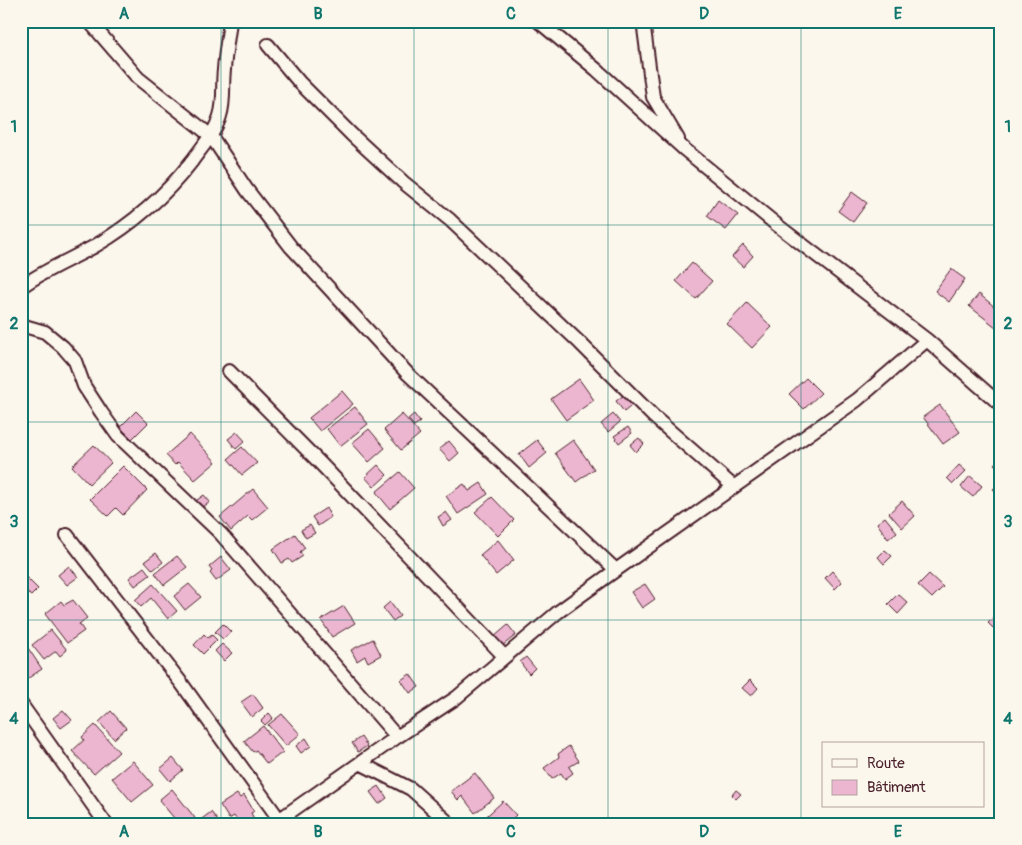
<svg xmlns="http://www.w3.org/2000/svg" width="1022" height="845" font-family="Pangolin,sans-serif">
  <rect width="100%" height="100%" fill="#fbf7ec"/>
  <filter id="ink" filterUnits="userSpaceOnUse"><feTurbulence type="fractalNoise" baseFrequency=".02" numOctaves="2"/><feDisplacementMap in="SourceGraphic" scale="10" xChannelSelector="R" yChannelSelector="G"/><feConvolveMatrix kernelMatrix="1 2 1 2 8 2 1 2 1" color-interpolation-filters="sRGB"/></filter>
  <g filter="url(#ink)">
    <path fill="#ecb6d0" stroke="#4a1f2b" d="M852,192L867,203L853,222L838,211Z
      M718,200L738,215L726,230L707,216Z
      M743,245L753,256L743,267L732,257Z
      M692,263L712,281L696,299L676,281Z
      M951,269L965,279L949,302L935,291Z
      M979,294L1001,312V331L969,306Z
      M747,303L772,327L752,348L727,324Z
      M806,378L821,393L804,409L789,394Z
      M579,379L594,400L566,420L551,399Z
      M342,391L353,404L320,431L309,418Z
      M628,392L636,402L624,412L616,401Z
      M940,405L960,432L943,444L923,417Z
      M355,407L368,424L340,446L327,429Z
      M136,411L148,423L132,439L120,427Z
      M402,414L420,434L401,450L384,430Z
      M414,414L420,422L414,426L408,419Z
      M613,414L620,422L608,432L601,424Z
      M628,427L632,433L619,443L614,436Z
      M369,429L385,448L369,462L352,443Z
      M237,432L245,441L236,449L228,439Z
      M190,434L216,462L195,480L178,462L175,465L166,455Z
      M639,438L644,444L636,452L630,445Z
      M537,440L547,453L529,468L519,454Z
      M573,440L594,469L576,482L555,453Z
      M449,441L459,453L450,461L439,449Z
      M94,445L111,463L89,484L72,466Z
      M242,447L257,463L242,475L228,459Z
      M1001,457V471L994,464Z
      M378,465L387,475L374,487L365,477Z
      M959,465L966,471L953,484L947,478Z
      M123,466L147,490L123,515L116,508L108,516L90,499Z
      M400,472L414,488L390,509L376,492Z
      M970,476L982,486L973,497L961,487Z
      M481,483L488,494L458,514L446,496L464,484L469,491Z
      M1000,483L1001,492L999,495L993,489Z
      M253,489L268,507L252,520L248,516L231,531L220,517Z
      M204,495L210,502L199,510L193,503Z
      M492,497L514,520L498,536L475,512Z
      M902,501L915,516L902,528L889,513Z
      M326,508L331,517L318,526L312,517Z
      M446,512L452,520L443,526L438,517Z
      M885,517L897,532L888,539L877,523Z
      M310,525L315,533L306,538L301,530Z
      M295,534L305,548L300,552L303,556L292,563L289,559L282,563L273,549Z
      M498,540L514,560L496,575L480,555Z
      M885,550L892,556L884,564L878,557Z
      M156,553L163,562L153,570L145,561Z
      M177,556L187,567L164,585L155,573Z
      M221,557L231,570L216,581L210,573L212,571L209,567Z
      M69,566L78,577L67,585L58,575Z
      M144,567L150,575L135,586L129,578Z
      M832,571L842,582L835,589L825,578Z
      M929,574L943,587L932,598L918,585Z
      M25,576L38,589L31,596L21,587V580Z
      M153,584L177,611L168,619L151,598L141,607L135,600Z
      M189,584L201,597L185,610L174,596Z
      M645,584L655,599L642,608L631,592Z
      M898,594L908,603L898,614L888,604Z
      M73,600L87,618L79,624L84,631L67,643L45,614L61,601L64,605Z
      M390,602L400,616L393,621L383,608Z
      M344,606L355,623L332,637L321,620Z
      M997,614L1001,617V636L988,623Z
      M223,624L231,632L223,639L215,632Z
      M508,625L516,635L502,646L494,637Z
      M51,630L67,650L60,656L56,651L44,660L32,645Z
      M204,634L208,638L212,635L217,640L203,654L194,645Z
      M373,639L381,655L368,662L365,656L357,661L351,650Z
      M222,644L232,653L224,661L215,651Z
      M28,648L42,669L21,683V652Z
      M526,657L535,668L529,674L520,662Z
      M410,674L419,687L410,693L401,680Z
      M750,680L758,688L751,696L742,688Z
      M253,694L263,708L252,717L241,702Z
      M63,710L72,720L61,728L53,718Z
      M111,711L126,728L114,739L99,722Z
      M269,713L273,718L265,725L261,721Z
      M282,714L300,734L286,746L268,725Z
      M95,725L119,752L94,774L72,751L84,740L82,737Z
      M263,726L283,752L267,764L256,750L253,752L244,741Z
      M361,737L367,746L358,752L352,743Z
      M306,738L311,746L301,753L296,746Z
      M569,746L579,761L569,767L573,773L565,779L561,773L552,779L544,768L559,757L558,754Z
      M173,758L183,770L170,781L160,769Z
      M133,761L153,785L132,802L112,778Z
      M475,773L494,798L475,813L462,796L458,800L451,791Z
      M379,786L387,798L379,804L370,792Z
      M172,789L195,818L188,824H179L159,800Z
      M736,790L741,794L736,799L732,795Z
      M237,794L240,798L244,795L254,811L251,813L254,819L247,824H240L234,816L229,819L220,805Z
      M503,801L516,815L507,824H478Z
      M211,812L220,824H195Z"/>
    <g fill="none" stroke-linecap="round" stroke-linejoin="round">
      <defs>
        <path id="street" d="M89,21L138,78L211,136L247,190L291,247L408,374L616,570
          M538,21L597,70L684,149L777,225L927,340L1001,405
          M643,21L653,97L678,139
          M268,45L300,83L352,135L403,182L450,220L580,343L654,417L734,487
          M21,287C44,270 70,260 95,246C133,224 165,196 192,161C202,147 215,133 220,116C225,101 222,86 224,70C225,54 228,38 230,21
          M21,325L45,332L63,347L75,361L84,386L101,412L118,436L221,534L397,737
          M229,371L322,465L504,656
          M67,535L182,684L279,819
          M21,704L106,824
          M360,763L411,789L450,824
          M273,824L397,737L456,698L558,612L616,570L857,400L927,340"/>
      </defs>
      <use href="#street" stroke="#4a1f2b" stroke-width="16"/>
      <use href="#street" stroke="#fbf7ec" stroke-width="12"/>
    </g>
  </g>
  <path fill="none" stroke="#0f766e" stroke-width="1" stroke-opacity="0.55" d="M221,21V824M414,21V824M608,21V824M801,21V824M21,225H1001M21,422H1001M21,620H1001"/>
  <rect width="1022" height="845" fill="none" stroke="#fbf7ec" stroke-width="55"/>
  <rect x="822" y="742" width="162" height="65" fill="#fbf7ec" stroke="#b4a19f"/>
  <rect x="832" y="759" width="25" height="8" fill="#fbf7ec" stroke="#b4a19f"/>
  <text x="867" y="768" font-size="15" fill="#4a1f2b">Route</text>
  <rect x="832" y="780" width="25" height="15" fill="#ecb6d0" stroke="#b4a19f"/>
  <text x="867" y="792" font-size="15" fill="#4a1f2b">Bâtiment</text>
  <rect x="28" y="28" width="966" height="790" fill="none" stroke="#0f766e" stroke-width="2"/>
  <g font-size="16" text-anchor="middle" font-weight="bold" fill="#0f766e">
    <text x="124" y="19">A</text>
    <text x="318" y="19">B</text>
    <text x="511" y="19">C</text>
    <text x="704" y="19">D</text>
    <text x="898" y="19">E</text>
    <text x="14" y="132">1</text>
    <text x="1008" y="132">1</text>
    <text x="14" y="329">2</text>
    <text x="1008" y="329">2</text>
    <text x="14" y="527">3</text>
    <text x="1008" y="527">3</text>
    <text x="14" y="724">4</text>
    <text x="1008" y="724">4</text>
    <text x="124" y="837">A</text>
    <text x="318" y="837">B</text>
    <text x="511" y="837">C</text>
    <text x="704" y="837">D</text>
    <text x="898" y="837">E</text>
  </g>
</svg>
